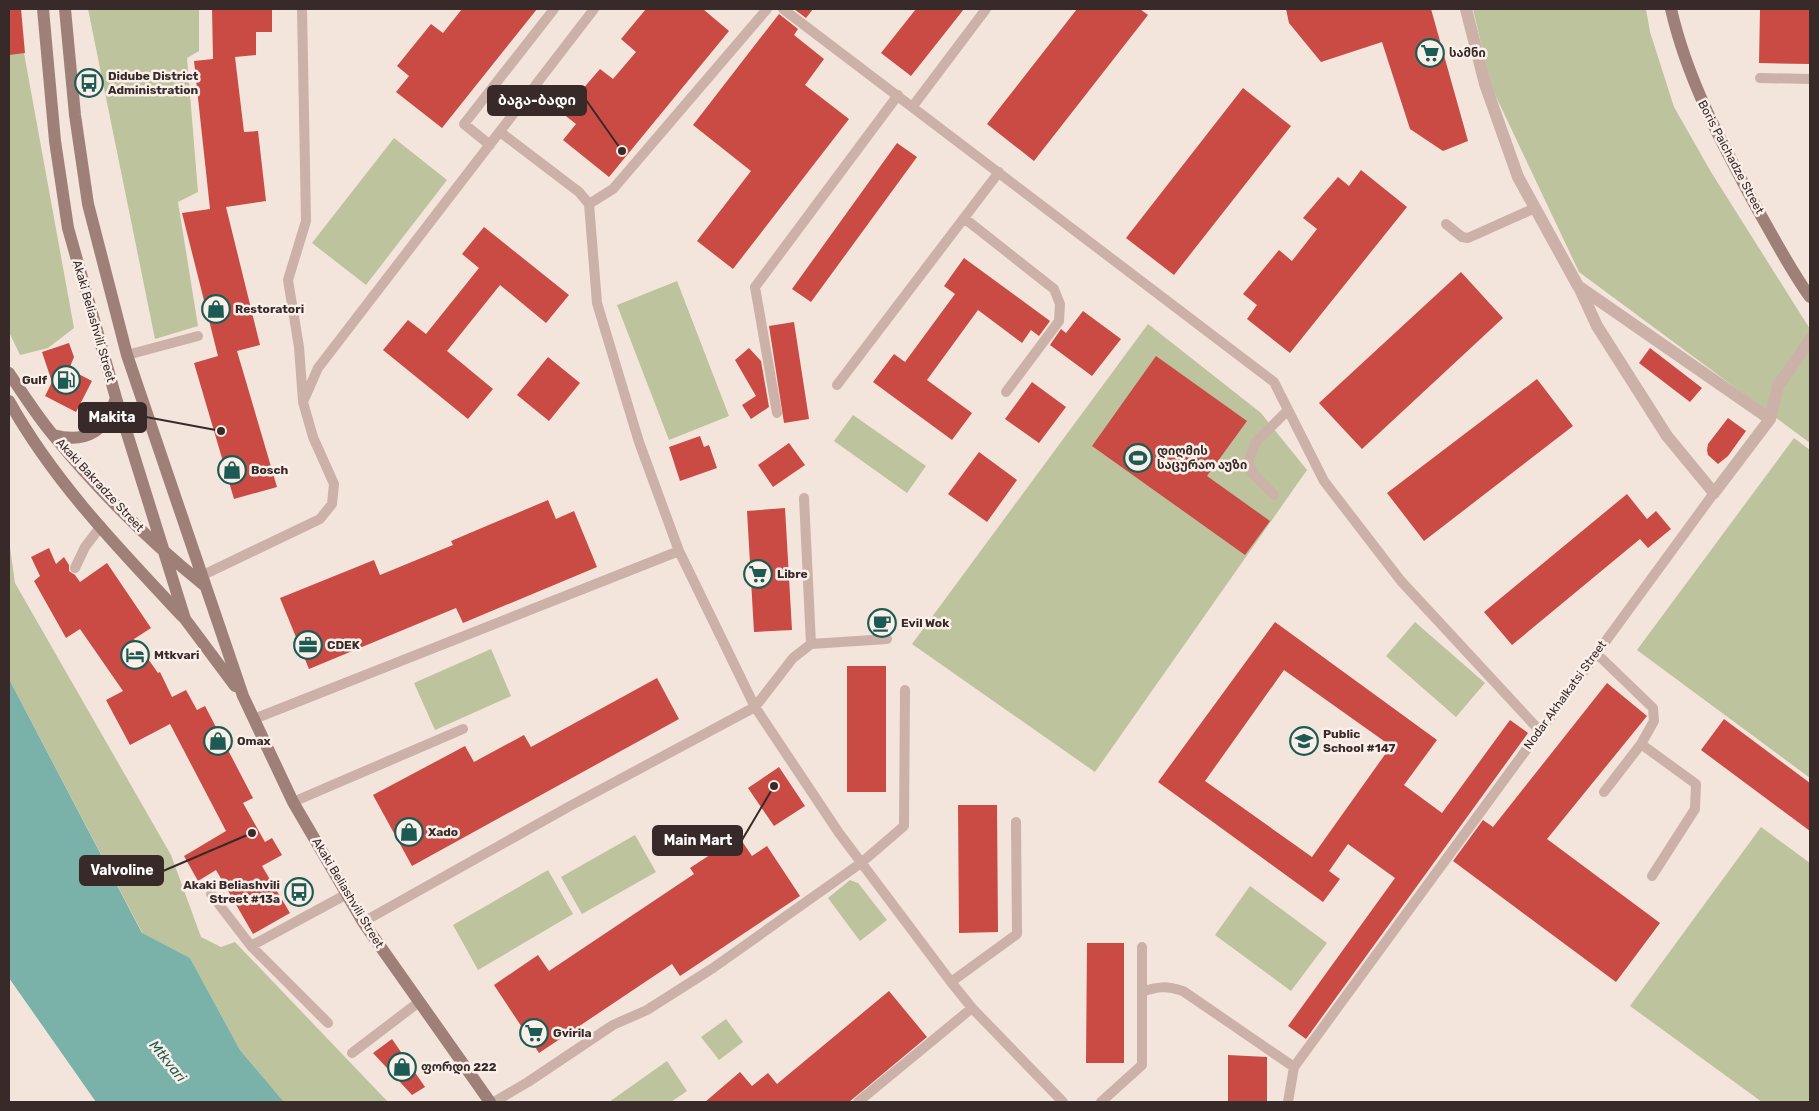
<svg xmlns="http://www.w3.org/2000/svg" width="1819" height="1111" font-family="Rubik,'Noto Sans Georgian',sans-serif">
  <rect width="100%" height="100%" fill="#f3e4dc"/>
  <path fill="#bdc39c" d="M9,9H16L74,328L48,348L20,355L9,332Z
    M88,9H199V51L187,58L198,192L178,202L198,326L155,339Z
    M1473,9H1646L1650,32L1674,107L1711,172L1810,329V443L1579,272L1491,86Z
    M394,138L447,180L366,285L312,243Z
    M677,281L729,416L669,440L617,305Z
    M1148,324L1261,413L1307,470L1095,772L912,644Z
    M853,415L926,466L907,493L834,441Z
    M1794,438L1810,450V778L1637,650Z
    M9,541L15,583L171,855L201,937L221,947L235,942L388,1102H284L240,1050L190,958L143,934L9,679Z
    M1415,622L1485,683L1456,717L1386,656Z
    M491,649L511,696L435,730L414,683Z
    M1761,827L1810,863V1102H1762L1630,1006Z
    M635,835L656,872L582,914L561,877Z
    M548,870L573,914L478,970L453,925Z
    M850,880L858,883L887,920L860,941L828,898Z
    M1250,886L1327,943L1291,991L1215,935Z
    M726,1019L743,1042L719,1060L701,1037Z
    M667,1061L687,1091L671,1102H609Z"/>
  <path fill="#7ab1a9" d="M9,679L142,933L190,958L240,1050L284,1102H96L9,978Z"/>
  <path fill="#c94b44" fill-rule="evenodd" d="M9,9H21L25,53L9,55Z
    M212,9H272V32H256V55L235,57L244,132L258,131L266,201L226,207L260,345L237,351L277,487L234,499L194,363L218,356L182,213L210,209L194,61L213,59Z
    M462,9H537L442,128L396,92L409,76L397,66L431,24L443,33Z
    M646,9H703L729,31L609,177L563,140L576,124L562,113L600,69L613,79L636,52L621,39Z
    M794,9H813L806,18Z
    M916,9H964L911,76L881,53Z
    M1077,9H1140L1148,15L1034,161L987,124Z
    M1286,9H1431L1468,141L1443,151L1410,129L1382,42L1321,62L1289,23Z
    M1760,9H1810L1809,64L1759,63Z
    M779,14L798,29L794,35L824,59L805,85L849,119L733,269L697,241L751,171L693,125Z
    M1243,88L1291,126L1174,275L1126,238Z
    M897,143L917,157L811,302L792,289Z
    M1361,170L1407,207L1290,353L1247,319L1257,305L1243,294L1279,250L1292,261L1317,229L1303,218L1338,177L1349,186Z
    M484,227L569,295L546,323L500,285L447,351L493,389L468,419L383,350L408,320L426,334L479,268L462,254Z
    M964,258L1050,321L1039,336L1031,330L1022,343L978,310L927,380L972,413L952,440L873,382L894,354L905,362L955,294L944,286Z
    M1461,272L1503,318L1362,449L1319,403Z
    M1083,311L1121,339L1092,376L1050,345L1061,329L1066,333Z
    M794,322L809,419L784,423L769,326Z
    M69,343L74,357L69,369L92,381L76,412L45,396L52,382L42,352Z
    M749,348L761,361L769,407L751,419L742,405L756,396L735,360Z
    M1650,348L1702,388L1690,402L1639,363Z
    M1156,356L1247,421L1207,476L1270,521L1245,555L1092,446Z
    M548,357L580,383L549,421L517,395Z
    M1537,379L1573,426L1424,541L1387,493Z
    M1032,382L1066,407L1039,443L1005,419Z
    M1728,418L1746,431L1728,456L1718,464L1708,455L1707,450L1708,444Z
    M700,436L704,447L709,445L717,468L680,481L669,447Z
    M789,443L805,465L773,487L758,465Z
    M979,452L1017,480L987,522L948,494Z
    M1627,494L1647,519L1656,511L1671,529L1648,548L1640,539L1512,645L1484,612Z
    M548,500L556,519L574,511L597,567L463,623L456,608L309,669L280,598L374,560L380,575L453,545L451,541Z
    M785,508L792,630L754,632L747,511Z
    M49,548L56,564L64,557L69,565V571L75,575L80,582L107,563L151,628L134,639L158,673L160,672L172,697L186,690L197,710L205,706L253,798L243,803L265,842L272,838L282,855L262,866L290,913L253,934L216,870L198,881L184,856L226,831L170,724L130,745L106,700L123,691L80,629L66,638L34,581L40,576L31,557Z
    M1275,622L1437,740L1404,785L1442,813L1510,720L1528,733L1306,1039L1288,1026L1395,878L1348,844L1329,871L1340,879L1323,902L1158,782ZM1284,670L1391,746L1312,857L1205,781Z
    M847,666H886V792H847Z
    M657,678L679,719L412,866L373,795L465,746L474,762L524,735L531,747Z
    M1607,683L1647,716L1547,839L1660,923L1616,982L1453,861L1483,820L1493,827Z
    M1724,719L1810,783V831L1701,750Z
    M779,767L805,806L774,826L748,788Z
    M958,805H997L998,932L959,933Z
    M735,831L752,856L767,846L800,896L680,976L672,964L539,1053L494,985L538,955L549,971L694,874L690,868L722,847L719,843Z
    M1087,943H1124V1063H1086Z
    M889,991L927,1037L849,1102H705L740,1072L752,1086L768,1073L777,1084Z
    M392,1039L425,1087L412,1095L373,1053Z
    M1228,1055L1267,1057V1102H1228Z"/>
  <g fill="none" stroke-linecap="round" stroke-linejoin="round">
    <path stroke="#cbb1a8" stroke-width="10" d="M302,9L306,221L288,280L299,347L303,401
      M783,9L1274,382L1324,481L1401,581L1539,730
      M1760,78L1810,79
      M913,106L986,9
      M500,132L579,192L589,204L597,303L639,442L679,551L755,707L839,833L951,982L972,1008L1063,1102
      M490,145L464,124L554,9
      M589,204L613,189L767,9
      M964,218L1054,289L1060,304L1059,321L1006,392
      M1446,224L1462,237L1468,238L1535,208
      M127,355L198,336
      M837,385L999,172
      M777,413L755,287L898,95
      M1274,495L1253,474L1248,462L1256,442L1288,410
      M75,568L85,547L101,526
      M201,576L320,519L332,504L334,484L313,437L303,402L318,368L594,9
      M811,644L887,639
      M1596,653L1653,708L1654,721L1641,744L1604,792
      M254,719L679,551
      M1641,744L1696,784L1695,809L1652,876
      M293,802L463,729
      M211,894L251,946
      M363,922L570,806L755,707L793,658L811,644L804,498
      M951,982L1017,934L1016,822
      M1142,992C1158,986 1167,986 1183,991L1294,1067
      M328,1023L251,946L347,894
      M352,1053L419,1002
      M494,1102L528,1082L613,1025L647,1010L713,968L861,863L904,826L905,690
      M858,1102L972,1008
      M1101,1102L1142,1065V947
      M1288,1102L1294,1067L1714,493"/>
    <path stroke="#cbb1a8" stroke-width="12" d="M1466,9L1485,84L1518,177L1578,286L1770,419
      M1579,287L1597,326L1667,436L1714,493L1770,419L1778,386L1810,340"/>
    <path stroke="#9f8079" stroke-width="12" d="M43,9L55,141L68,228L116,398L185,619L235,686
      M65,9L75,115L88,204L127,355L243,696L293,802L363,922L490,1102
      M1671,9C1687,79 1721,142 1755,205C1773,236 1789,268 1810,297
      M9,373C23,394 37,416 53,435C98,490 149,541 204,585
      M9,401C54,482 120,550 183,617
      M53,435C88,444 105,431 116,398"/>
  </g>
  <defs>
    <symbol id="supermarket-ring" viewBox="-11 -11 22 22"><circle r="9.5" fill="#faefe9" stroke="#1c5b53" stroke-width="1.5"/><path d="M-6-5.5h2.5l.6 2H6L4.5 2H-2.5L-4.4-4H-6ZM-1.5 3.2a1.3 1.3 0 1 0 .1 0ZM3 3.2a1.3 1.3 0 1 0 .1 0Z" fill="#1c5b53"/></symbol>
    <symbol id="bus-ring" viewBox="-11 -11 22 22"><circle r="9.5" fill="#faefe9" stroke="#1c5b53" stroke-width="1.5"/><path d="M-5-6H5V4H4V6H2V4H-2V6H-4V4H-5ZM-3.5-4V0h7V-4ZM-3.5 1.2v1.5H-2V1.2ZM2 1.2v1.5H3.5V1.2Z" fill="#1c5b53"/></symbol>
    <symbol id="shop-ring" viewBox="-11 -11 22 22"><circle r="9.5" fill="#faefe9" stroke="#1c5b53" stroke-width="1.5"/><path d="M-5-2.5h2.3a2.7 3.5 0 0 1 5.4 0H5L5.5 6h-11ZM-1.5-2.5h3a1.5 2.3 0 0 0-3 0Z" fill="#1c5b53"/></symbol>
    <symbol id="fuel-ring" viewBox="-11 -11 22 22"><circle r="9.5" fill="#faefe9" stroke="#1c5b53" stroke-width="1.5"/><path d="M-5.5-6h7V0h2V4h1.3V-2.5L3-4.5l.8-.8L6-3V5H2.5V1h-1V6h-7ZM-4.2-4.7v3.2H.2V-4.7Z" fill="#1c5b53"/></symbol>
    <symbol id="stadium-ring" viewBox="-11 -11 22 22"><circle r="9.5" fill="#faefe9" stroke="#1c5b53" stroke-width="1.5"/><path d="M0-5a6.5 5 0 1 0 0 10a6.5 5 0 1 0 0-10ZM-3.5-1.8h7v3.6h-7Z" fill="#1c5b53"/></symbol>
    <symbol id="cafe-ring" viewBox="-11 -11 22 22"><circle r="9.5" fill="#faefe9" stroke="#1c5b53" stroke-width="1.5"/><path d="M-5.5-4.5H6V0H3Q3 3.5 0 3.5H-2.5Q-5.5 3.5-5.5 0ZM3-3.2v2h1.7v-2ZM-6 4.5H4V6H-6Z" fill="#1c5b53"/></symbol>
    <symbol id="office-ring" viewBox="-11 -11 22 22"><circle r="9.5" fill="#faefe9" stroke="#1c5b53" stroke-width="1.5"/><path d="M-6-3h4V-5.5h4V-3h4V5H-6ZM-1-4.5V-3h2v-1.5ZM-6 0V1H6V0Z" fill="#1c5b53"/></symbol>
    <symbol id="hotel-ring" viewBox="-11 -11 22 22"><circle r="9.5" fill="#faefe9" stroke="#1c5b53" stroke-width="1.5"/><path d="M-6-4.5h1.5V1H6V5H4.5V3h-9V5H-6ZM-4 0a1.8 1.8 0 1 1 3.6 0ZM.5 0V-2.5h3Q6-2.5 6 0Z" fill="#1c5b53"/></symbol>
    <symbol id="school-ring" viewBox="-11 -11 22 22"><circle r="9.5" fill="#faefe9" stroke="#1c5b53" stroke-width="1.5"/><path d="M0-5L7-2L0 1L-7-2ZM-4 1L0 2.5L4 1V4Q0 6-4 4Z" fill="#1c5b53"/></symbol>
  </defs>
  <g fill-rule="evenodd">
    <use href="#supermarket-ring" x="1414" y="37" width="32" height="32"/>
    <use href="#bus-ring" x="73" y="67" width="32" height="32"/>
    <use href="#shop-ring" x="200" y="293" width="32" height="32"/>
    <use href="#fuel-ring" x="50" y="364" width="32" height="32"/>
    <use href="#stadium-ring" x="1122" y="442" width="32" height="32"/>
    <use href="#shop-ring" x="216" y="454" width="32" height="32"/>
    <use href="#supermarket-ring" x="742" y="558" width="32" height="32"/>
    <use href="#cafe-ring" x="866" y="607" width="32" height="32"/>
    <use href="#office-ring" x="292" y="629" width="32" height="32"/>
    <use href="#hotel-ring" x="119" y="639" width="32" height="32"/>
    <use href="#shop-ring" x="202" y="725" width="32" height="32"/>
    <use href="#school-ring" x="1288" y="725" width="32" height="32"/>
    <use href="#shop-ring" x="393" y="816" width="32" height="32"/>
    <use href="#bus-ring" x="283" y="876" width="32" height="32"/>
    <use href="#supermarket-ring" x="518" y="1017" width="32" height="32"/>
    <use href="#shop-ring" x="386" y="1051" width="32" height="32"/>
  </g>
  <g text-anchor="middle" stroke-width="5" stroke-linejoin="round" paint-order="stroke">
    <g font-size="12" font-weight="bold" fill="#382a28" stroke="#faefe9" text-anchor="start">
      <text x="1449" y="57">სამნი</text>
      <text x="108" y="80">Didube District<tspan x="108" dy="14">Administration</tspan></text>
      <text x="235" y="313">Restoratori</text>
      <text x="47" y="384" text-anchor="end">Gulf</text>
      <text x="1157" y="455">დიღმის<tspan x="1157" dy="14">საცურაო აუზი</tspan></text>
      <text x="251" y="474">Bosch</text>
      <text x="777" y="578">Libre</text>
      <text x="901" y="627">Evil Wok</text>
      <text x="327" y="649">CDEK</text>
      <text x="154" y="659">Mtkvari</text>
      <text x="1323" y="738">Public<tspan x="1323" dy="14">School #147</tspan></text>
      <text x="237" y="745">Omax</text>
      <text x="428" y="836">Xado</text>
      <text x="280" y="889" text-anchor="end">Akaki Beliashvili<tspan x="280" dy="14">Street #13a</tspan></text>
      <text x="553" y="1037">Gvirila</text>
      <text x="421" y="1071">ფორდი 222</text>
    </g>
    <g font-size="12" fill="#382a28" stroke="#faefe9">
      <text transform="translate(1731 157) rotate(62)" y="4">Boris Paichadze Street</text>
      <text transform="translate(94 321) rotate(74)" y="4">Akaki Beliashvili Street</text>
      <text transform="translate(100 485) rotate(47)" y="4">Akaki Bakradze Street</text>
      <text transform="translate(1565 695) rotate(-54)" y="4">Nodar Akhalkatsi Street</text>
      <text transform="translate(348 893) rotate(59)" y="4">Akaki Beliashvili Street</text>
    </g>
    <g font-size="14" font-style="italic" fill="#1c5b53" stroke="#faefe9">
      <text transform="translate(168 1061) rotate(51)" y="5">Mtkvari</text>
    </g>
  </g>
  <path fill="none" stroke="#382a28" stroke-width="2" d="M622 151L586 100M221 431L146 417M774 786L742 840M252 833L163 871"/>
  <g fill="#382a28" stroke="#faefe9" stroke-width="2">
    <circle cx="622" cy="151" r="5"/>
    <circle cx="221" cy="431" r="5"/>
    <circle cx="774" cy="786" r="5"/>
    <circle cx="252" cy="833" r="5"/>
  </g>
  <g fill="#382a28" stroke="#382a28" stroke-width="2">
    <rect x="488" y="86" width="98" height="29" rx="5"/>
    <rect x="79" y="403" width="67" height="29" rx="5"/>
    <rect x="653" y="826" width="89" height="29" rx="5"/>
    <rect x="80" y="856" width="83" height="29" rx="5"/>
  </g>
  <g font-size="14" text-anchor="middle" font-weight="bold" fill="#fff">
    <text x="537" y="105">ბაგა-ბადი</text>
    <text x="112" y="422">Makita</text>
    <text x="698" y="845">Main Mart</text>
    <text x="122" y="875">Valvoline</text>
  </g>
  <rect width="1819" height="1111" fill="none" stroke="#382a28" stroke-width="20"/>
</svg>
